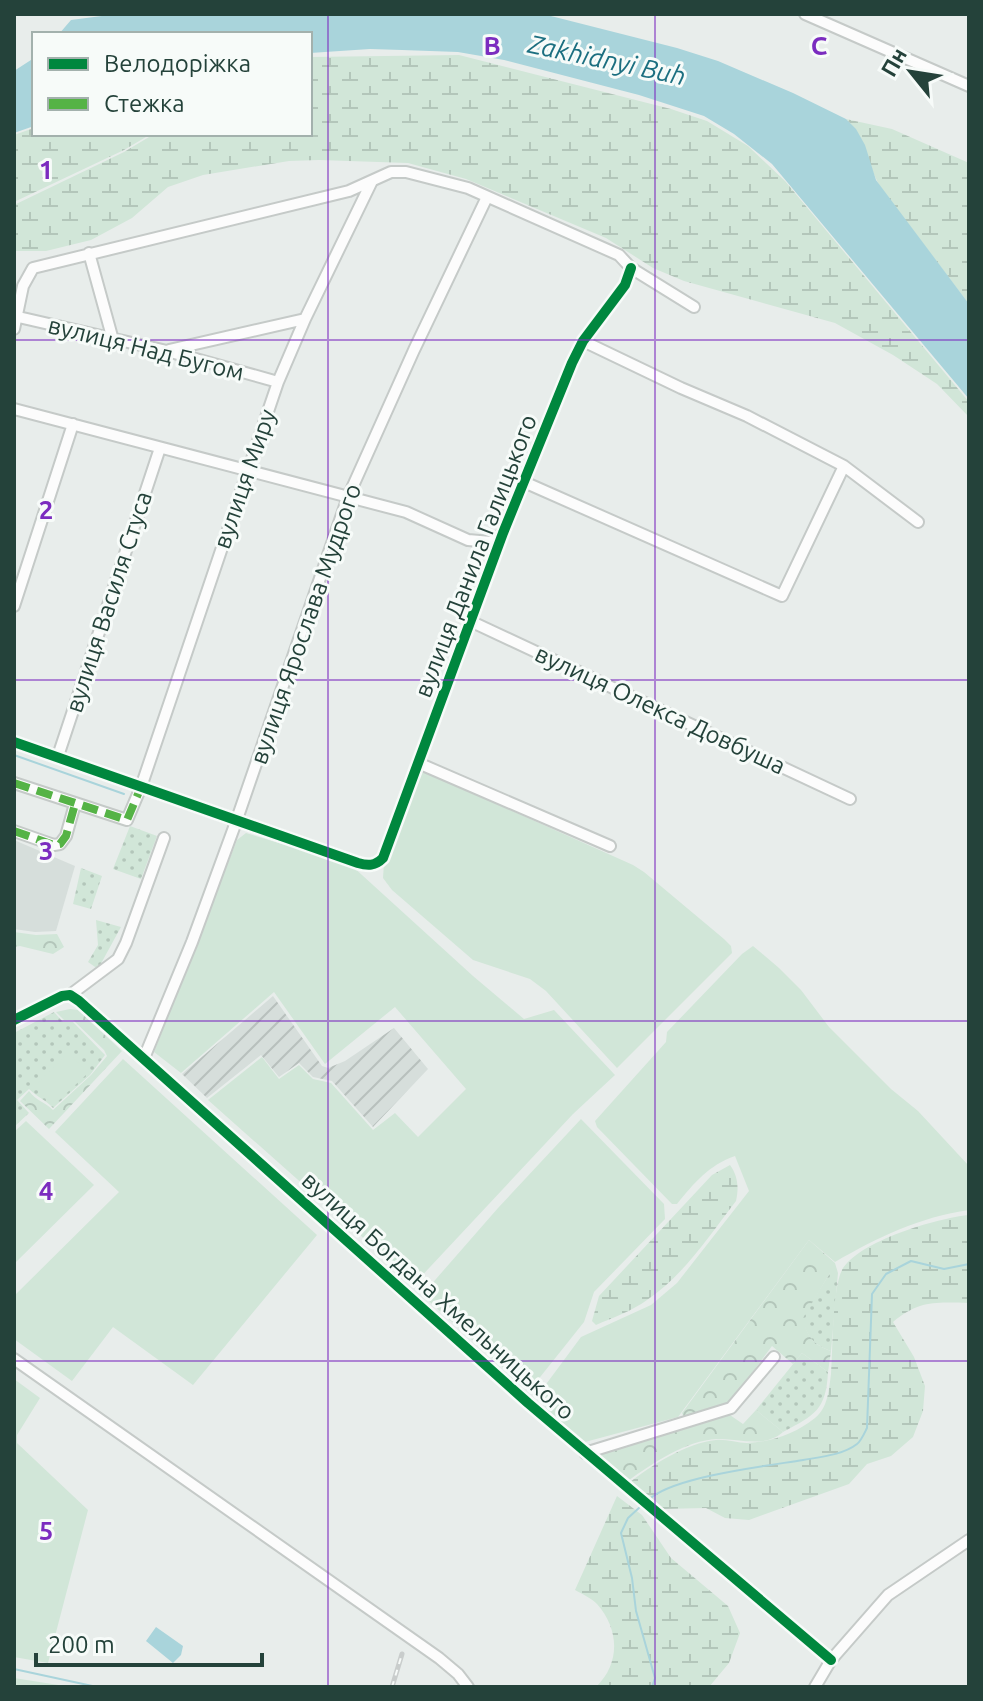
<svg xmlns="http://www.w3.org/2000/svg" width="983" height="1701" font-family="Ubuntu,sans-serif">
  <defs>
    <pattern id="industrial-furrows" width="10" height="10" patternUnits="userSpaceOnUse" patternTransform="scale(2)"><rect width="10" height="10" fill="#d6dedb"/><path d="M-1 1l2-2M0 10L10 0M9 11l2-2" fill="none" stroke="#b8c0bd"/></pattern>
    <pattern id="grass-dots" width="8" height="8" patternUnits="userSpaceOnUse" patternTransform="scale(2)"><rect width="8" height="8" fill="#d1e6d8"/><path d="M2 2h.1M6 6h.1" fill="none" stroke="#b3c6ba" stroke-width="1.8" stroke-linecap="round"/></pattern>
    <pattern id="forest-crowns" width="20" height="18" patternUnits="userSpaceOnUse" patternTransform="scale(2)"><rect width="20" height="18" fill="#d1e6d8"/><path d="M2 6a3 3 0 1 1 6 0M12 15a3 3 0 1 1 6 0" fill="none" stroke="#b3c6ba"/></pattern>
    <pattern id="wetland-marsh" width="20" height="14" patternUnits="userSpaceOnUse" patternTransform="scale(2)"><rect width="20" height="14" fill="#d1e6d8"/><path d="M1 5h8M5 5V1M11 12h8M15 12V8" fill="none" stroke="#b3c6ba"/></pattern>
  </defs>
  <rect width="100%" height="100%" fill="#e8edeb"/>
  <path fill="#d6dedb" d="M14,840L75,866L56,931L35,932L14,929Z"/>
  <path fill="url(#industrial-furrows)" d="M273,996L322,1066L328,1068L345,1061L394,1028L428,1069L373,1127L332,1081L313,1077L299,1063L279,1077L261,1055L207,1098L182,1074Z"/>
  <path fill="url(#grass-dots)" d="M130,826L157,836L141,879L113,869Z
    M81,868L102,876L91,909L73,904Z
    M96,920L121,927L98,969L88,962L98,945Z
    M54,1012L63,1022H73L105,1055L90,1075L53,1108C46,1100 37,1097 29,1089L17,1100L29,1113L14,1127V1033Z
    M830,1273H838L831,1351C813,1345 807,1336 802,1318Z
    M802,1353L828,1372C826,1410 815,1415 783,1432L756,1410Z"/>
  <path fill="url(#forest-crowns)" d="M14,932L36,935L57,934L64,947L53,954L20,946L14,947Z
    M70,1009L78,1010L122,1051L49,1129L20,1101L29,1091C36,1101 45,1102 53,1110L91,1075L107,1056L104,1050L73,1020H64L56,1012Z
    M809,1240L835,1263L838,1273H830L803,1318C807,1336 813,1345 831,1351L828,1372L802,1353L793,1364L772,1346L729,1404L684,1417L682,1413Z
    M756,1410L783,1432C764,1449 738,1438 717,1439C687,1440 651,1464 628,1481L599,1457L603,1450L727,1413L743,1424Z"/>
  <path fill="url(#wetland-marsh)" d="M459,55L671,109L707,121L748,146L785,181L969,402V417L937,384L893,355L835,323L684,281L653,268L606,238L466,179L408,163L319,160L289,161L203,175L168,187L132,218L91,240L46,251H14V205L124,152L154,134H310V57Z
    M846,119L892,129L969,163V304L883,191C867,167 867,140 846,119Z
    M34,128V134H151L124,150L14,202V135Z
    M730,1165C738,1176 739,1188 736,1201C709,1236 684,1275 647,1300C632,1311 612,1318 596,1325L592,1321L599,1296L712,1175Z
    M969,1215V1303C936,1302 919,1300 893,1322L914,1357L925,1386L923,1411L913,1437L891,1456L867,1464L849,1484L749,1520L725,1518L706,1508L661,1509L629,1483C652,1465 686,1443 716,1440C726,1439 737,1443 747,1443C771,1442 795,1434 815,1418C828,1408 829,1389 831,1374C833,1350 832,1289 842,1270C858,1241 938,1218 969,1215Z
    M617,1496L642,1515L671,1558L728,1606L740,1633L729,1663L709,1687H596C621,1663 619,1629 597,1604C591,1598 582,1594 575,1590Z"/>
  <path fill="#d1e6d8" d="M422,773H428L633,865L644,872L724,939L731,946L732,953L617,1068L546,991L530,979L473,960L392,890L383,878L384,863Z
    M246,833L351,865L473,976L524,1019L554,1010L615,1075L573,1114L416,1282L405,1275L208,1100L262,1057L279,1079L299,1065L313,1079L331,1083L373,1130L395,1113L418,1137L466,1089L395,1007L325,1064L274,992L181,1073L154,1052L237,840Z
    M753,946L779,968L801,990L829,1027L891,1089L918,1111L969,1166V1210C920,1217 878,1237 835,1262L809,1240L678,1417L585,1442L546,1410L544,1387L581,1337L651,1305L677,1283L749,1191L735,1156C709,1165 694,1183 677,1204H672L597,1127L595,1121L666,1042L667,1032L742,954Z
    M69,1053L88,1073L53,1106L34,1086Z
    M123,1059L317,1235L193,1385L113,1327L72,1381L14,1339V1296L119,1192L55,1132Z
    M581,1119L664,1204L665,1219L594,1292L584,1322L529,1391L422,1295L498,1208Z
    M26,1121L94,1185L14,1264V1132Z
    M14,1379L40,1398L17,1435V1443L88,1510L48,1663L14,1657Z
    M14,1678L71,1687H14Z"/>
  <path fill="#a9d4db" d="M117,14H543L677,48L718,61L793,93L846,119L856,129L865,145L876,180L969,304V399L772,164L734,134L704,116L639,95L504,60L458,52L402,50L370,49L310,53V34H59L71,20Z
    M34,58V126L14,133V71Z
    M156,1627L183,1646L181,1655L173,1663L146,1641Z"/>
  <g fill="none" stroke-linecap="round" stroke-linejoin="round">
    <path stroke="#a9d4db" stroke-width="2" d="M14,755L124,794
      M652,1497C680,1476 766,1466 803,1460C820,1457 843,1455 857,1444C861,1441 864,1434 867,1428L872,1294L886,1274L911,1261L944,1269L969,1264
      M640,1507L628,1518L621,1533L632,1578L636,1611L655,1678L652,1687
      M14,1669L97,1687"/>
    <defs>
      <path id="minor" d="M805,14L969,86
        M89,253L113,340
        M14,316L167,351L278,382
        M14,329L23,286L33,268L349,191L391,172H406L468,188L619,255L631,268L694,307
        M583,341L681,388L747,416L844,466L918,522
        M169,350L305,319
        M14,409L406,512L468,540L491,542L502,534
        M524,482L782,596L844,466
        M14,606L73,424
        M470,621L850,799
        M14,742L358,863C368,866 375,866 383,858L503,533L572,363L583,341L625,285L631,268
        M58,756L160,448
        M418,763L610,846
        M14,783L127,820L141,787L278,382L305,319L372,181
        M14,831L54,845L60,844L66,836L75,804
        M70,995L118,959L126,943L164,838
        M14,1020L62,996L70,995L79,1001L528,1403L831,1660
        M144,1058L192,942L236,822L348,497L414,350L487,197
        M14,1359L439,1658L458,1674L468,1687
        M585,1453L731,1408L774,1357
        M815,1687L831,1660L888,1595L969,1540"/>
    </defs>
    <use href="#minor" stroke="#c5cac8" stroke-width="14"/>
    <use href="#minor" stroke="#fcfcfc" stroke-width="10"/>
    <defs>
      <path id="rail" d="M392,1687L402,1654"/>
    </defs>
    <use href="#rail" stroke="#c9cdcc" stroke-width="5"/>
    <use href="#rail" stroke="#f7fbf9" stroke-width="2" stroke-dasharray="6" stroke-linecap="butt"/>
    <path stroke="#55b346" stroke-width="8" stroke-dasharray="16 8" stroke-linecap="butt" d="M14,783L127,820L141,787
      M14,831L54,845L60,844L66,836L75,804"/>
    <defs>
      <path id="cycleway" d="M14,742L358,863C368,866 375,866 383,858L503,533L572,363L583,341L625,285L631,268
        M14,1020L62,996L70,995L79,1001L528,1403L831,1660"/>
    </defs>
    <use href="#cycleway" stroke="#f7fbf9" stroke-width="15"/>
    <use href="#cycleway" stroke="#00873e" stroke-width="10"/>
  </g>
  <path fill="none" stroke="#7b2cbf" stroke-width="2" stroke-opacity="0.55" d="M328,14V1687M655,14V1687M14,340H969M14,680H969M14,1021H969M14,1361H969"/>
  <g text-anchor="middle" stroke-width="6" stroke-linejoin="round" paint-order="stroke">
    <g font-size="24" fill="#24423a" stroke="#f7fbf9">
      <text transform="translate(146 349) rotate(14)" y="8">вулиця Над Бугом</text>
      <text transform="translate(245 479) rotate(-71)" y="8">вулиця Миру</text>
      <text transform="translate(476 556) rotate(-69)" y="8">вулиця Данила Галицького</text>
      <text transform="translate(109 602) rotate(-72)" y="8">вулиця Василя Стуса</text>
      <text transform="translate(306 624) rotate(-71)" y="8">вулиця Ярослава Мудрого</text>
      <text transform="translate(660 710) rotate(25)" y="8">вулиця Олекса Довбуша</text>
      <text transform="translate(438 1296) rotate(42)" y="8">вулиця Богдана Хмельницького</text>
    </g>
    <g font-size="26" font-style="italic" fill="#1c6f80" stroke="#f7fbf9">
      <text transform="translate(607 60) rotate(12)" y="9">Zakhidnyi Buh</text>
    </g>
  </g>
  <g font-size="26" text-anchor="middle" font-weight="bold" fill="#7b2cbf" stroke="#f7fbf9" stroke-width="6" stroke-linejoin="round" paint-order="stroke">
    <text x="492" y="55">B</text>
    <text x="819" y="55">C</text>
    <text x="46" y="179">1</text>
    <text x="46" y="519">2</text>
    <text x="46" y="860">3</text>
    <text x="46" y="1200">4</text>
    <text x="46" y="1540">5</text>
  </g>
  <rect width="983" height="1701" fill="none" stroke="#24423a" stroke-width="32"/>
  <rect x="32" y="32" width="280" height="104" fill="#f7fbf9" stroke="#a3b1ad" stroke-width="2"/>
  <rect x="48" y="58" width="40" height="12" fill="#00873e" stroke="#a3b1ad" stroke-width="2"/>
  <text x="104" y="72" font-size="24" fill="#24423a">Велодоріжка</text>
  <rect x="48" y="98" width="40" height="12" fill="#55b346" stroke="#a3b1ad" stroke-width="2"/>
  <text x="104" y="112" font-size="24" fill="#24423a">Стежка</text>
  <g transform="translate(911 72) rotate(300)" stroke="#f7fbf9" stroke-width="6" paint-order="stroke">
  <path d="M0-6L14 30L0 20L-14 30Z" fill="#24423a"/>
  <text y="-12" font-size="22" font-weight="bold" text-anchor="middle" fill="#24423a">Пн</text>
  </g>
  <path d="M36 1653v12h226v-12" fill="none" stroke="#24423a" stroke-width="4"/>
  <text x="48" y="1653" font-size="24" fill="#24423a" stroke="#f7fbf9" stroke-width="6" paint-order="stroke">200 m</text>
</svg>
